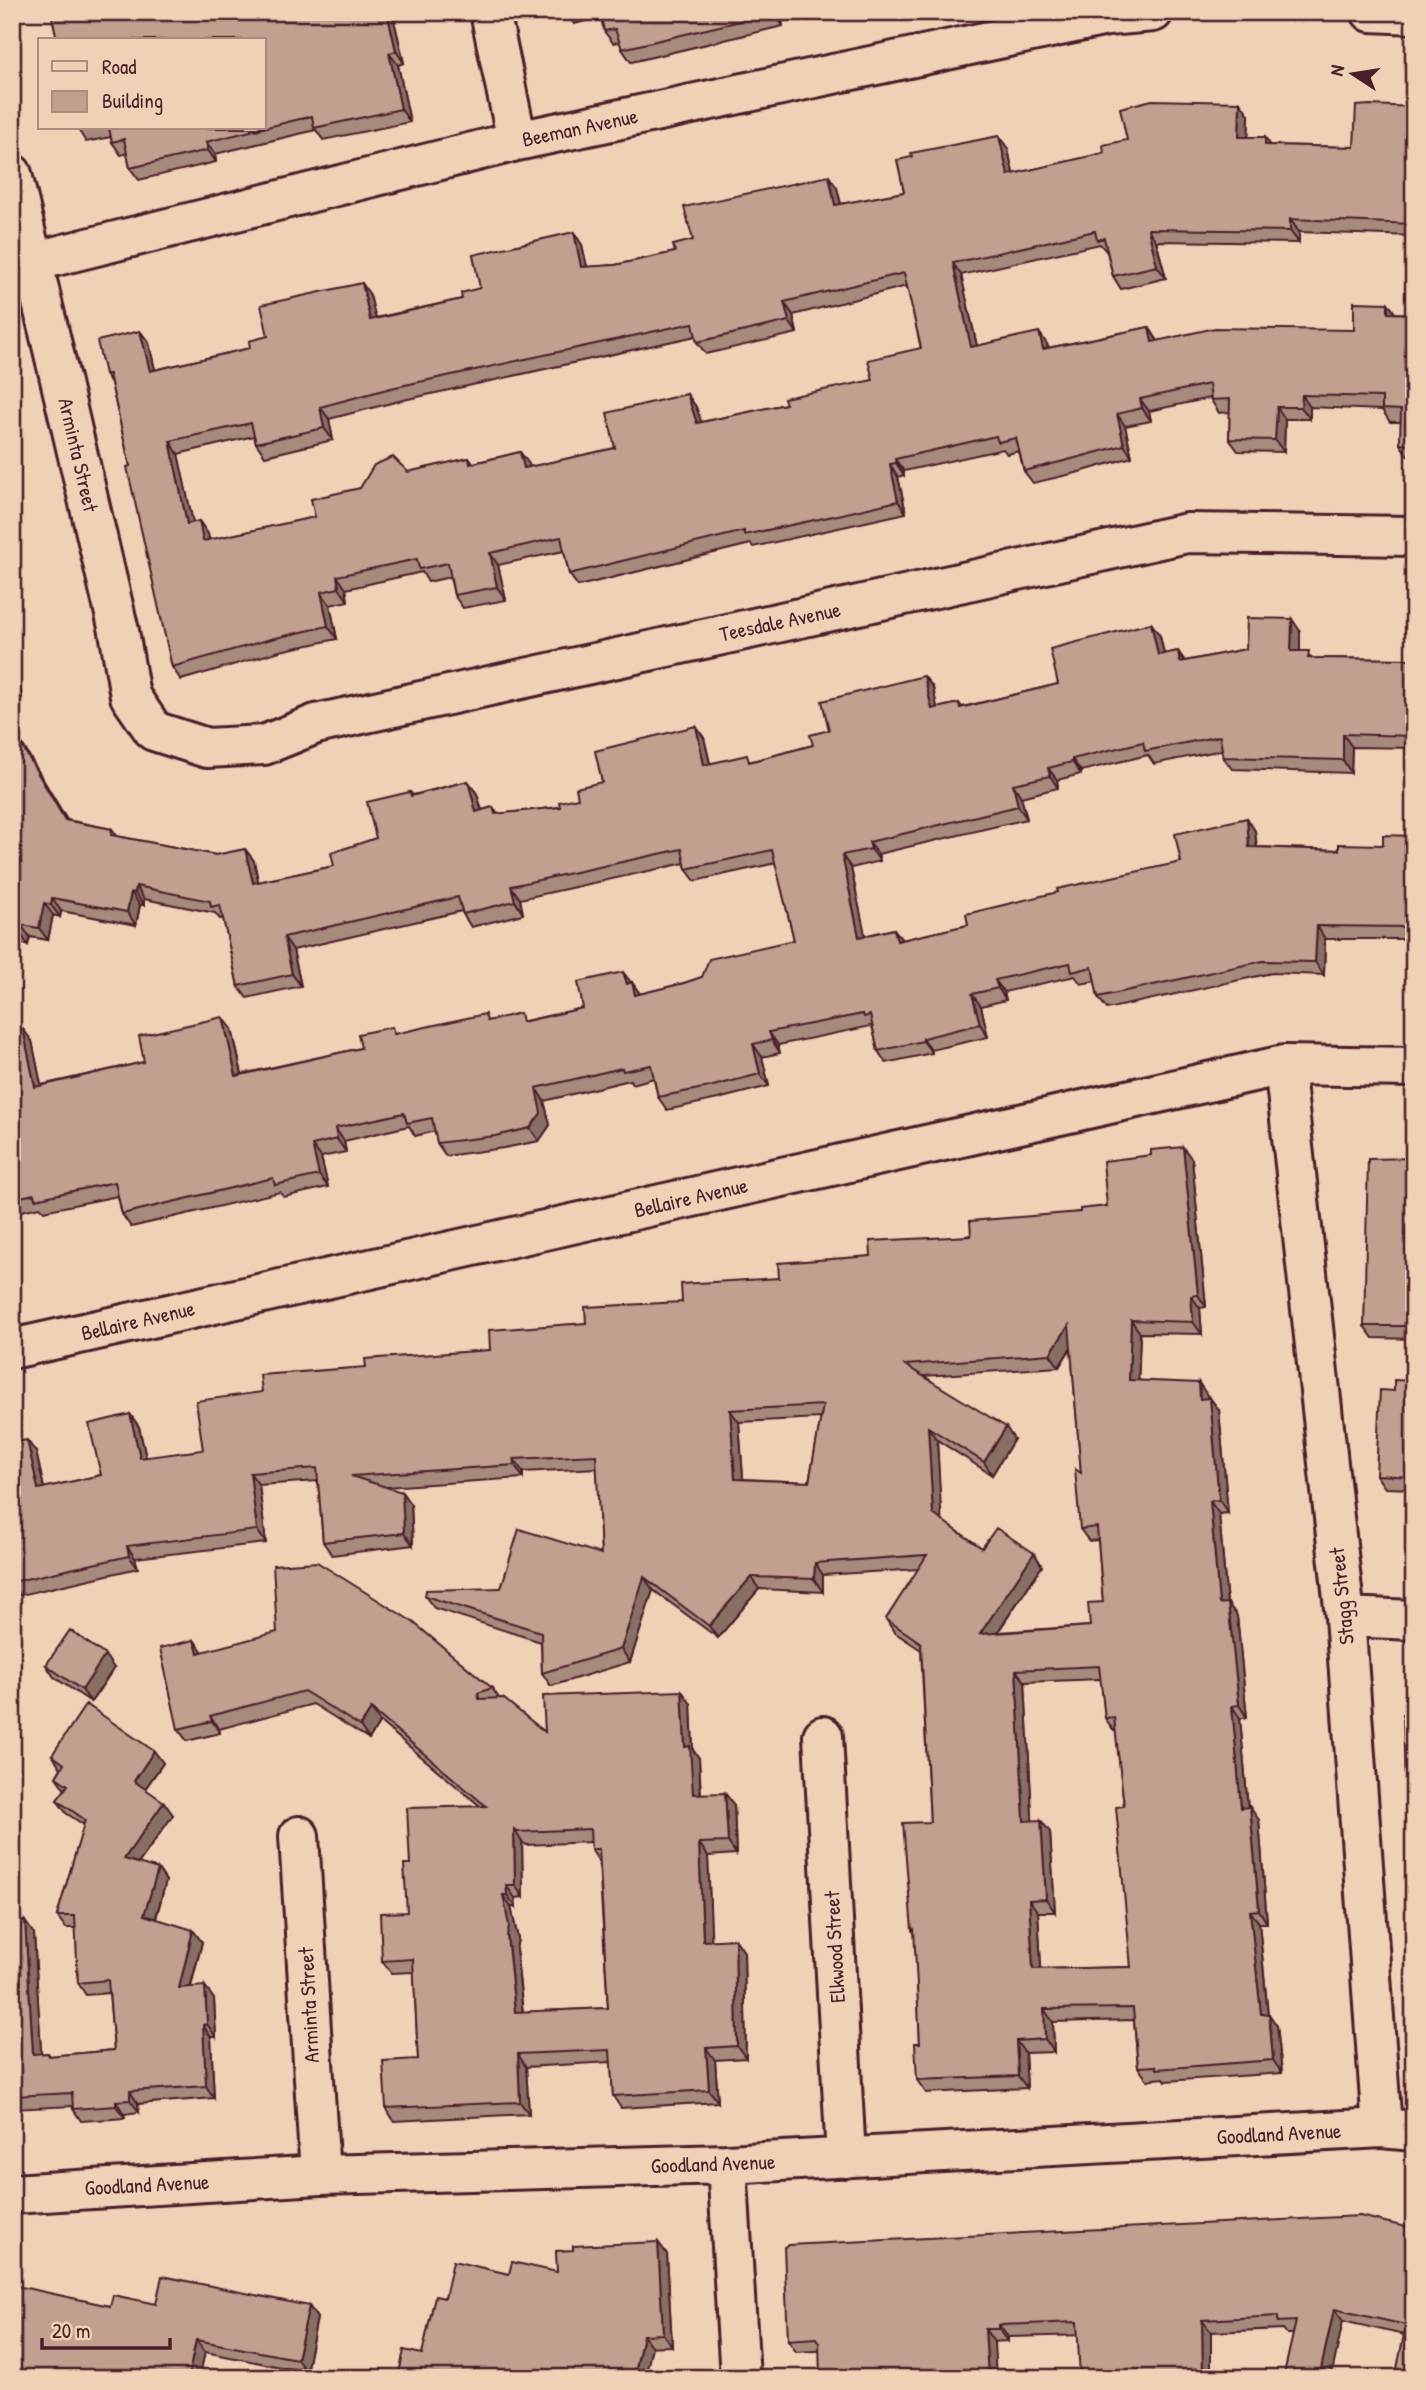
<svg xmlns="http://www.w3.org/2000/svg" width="1426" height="2390" font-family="'Patrick Hand',sans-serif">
  <rect width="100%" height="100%" fill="#efd2b6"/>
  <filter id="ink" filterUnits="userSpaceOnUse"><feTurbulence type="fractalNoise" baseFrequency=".0143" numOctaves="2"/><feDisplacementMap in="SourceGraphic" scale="14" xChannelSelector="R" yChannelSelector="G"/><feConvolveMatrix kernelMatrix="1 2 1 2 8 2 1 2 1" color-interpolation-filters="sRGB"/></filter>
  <g filter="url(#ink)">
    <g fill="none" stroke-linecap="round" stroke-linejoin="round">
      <defs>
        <path id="minor" d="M490,12L517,141
          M1371,12L1414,14
          M12,174L119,631L130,696L154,731L207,748L264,745L316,724L1187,533L1414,536
          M12,267L517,141L1107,16L1153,12
          M1284,1065L1345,1617L1382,2128
          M12,1349L1284,1065L1414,1067
          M1345,1617L1414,1620
          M823,1736L846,2158
          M299,1836L320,2175
          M727,2164L740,2378
          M12,2194L320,2175L727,2164L1382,2128L1414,2131"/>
      </defs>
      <use href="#minor" stroke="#4a1f2b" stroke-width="44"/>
      <use href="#minor" stroke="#efd2b6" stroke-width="38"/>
    </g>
    <path fill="#a68a7b" stroke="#4a1f2b" stroke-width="2" fill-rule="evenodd" d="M51,12H392L404,63L398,65L410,122L323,140L316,130L215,154L216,162L139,180L130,168L127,153L121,155L112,142L111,137L86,142L77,128H264Z
      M566,12H817L782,21L783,26L631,62L622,49L620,42L613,43L604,31L601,17L574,24Z
      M1240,102L1249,115L1248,137H1265L1270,145L1354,147L1414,107V236L1299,232V243L1156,241L1166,278L1121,289L1113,276L1107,252L1100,244L961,275L977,346L1047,344L1048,348L1149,327L1158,341L1354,330L1388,303L1395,313L1414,314V456H1408L1400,444L1401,422H1390L1382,410L1310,407V419H1285L1284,452L1238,451L1229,439L1230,412L1219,413L1211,400L1210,398L1149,411L1151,421L1125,426L1132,457L1076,473L1033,483L1024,471L1019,451L1007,454L1003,449L904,471V475L898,477L906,513L753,547L751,544L578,586L569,574L564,551L498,565L506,600L463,608L454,595L450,577L428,582L422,572L346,589L348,601L330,605L337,639L280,651L181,680L172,667L130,466L111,383L105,374L140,331L149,343L155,370L250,348L268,336L370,295L375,318L462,299L480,288L582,245L587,267L615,265L675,252L693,240L837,188L841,204L904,192L1008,149L1013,174L1104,153L1127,140ZM907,286L921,348L873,380L786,404L701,422L696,407L687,394L615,448L530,467L520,452L473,463L469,458L408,472L360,488L315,517L209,540L208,534L199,521L193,523L178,454L254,436L256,443L265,456L333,440L329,419L399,401L696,336L697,342L706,354L797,333L793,315Z
      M1151,623L1160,636L1164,654L1178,651L1185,661L1246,649L1300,631V651L1313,658L1409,659L1414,657V652V748L1352,747L1351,773L1232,769L1223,757L1222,750L1154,764L1148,755L1081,771V774L1057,780L1058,788L1021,797L1027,819L878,854L880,861L851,868L865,936L894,929L902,940L968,925L1181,862L1247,818L1255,831L1257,847L1339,850L1383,845L1414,836V939H1325L1324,975L1272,973L1107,1009L1098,997L1095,981L1081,984L1075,976L1004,992L1006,1000L981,1006L988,1037L931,1050L932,1053L886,1063L878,1051L873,1029L871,1026L778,1045L780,1053L762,1057L769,1086L718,1099L667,1110L658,1097L654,1078L632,1084L630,1080L544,1101L550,1125L539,1141L504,1148L446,1156L437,1143L435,1131L415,1136L409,1126L344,1141L346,1152L321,1157L328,1187L284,1197L280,1192L131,1227L122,1214L118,1196L44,1211L40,1207L12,1213V1031L32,1041L41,1085L144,1062L232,1029L242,1074L361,1048L397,1034L489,1021H525L583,1008L632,982L640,994L684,983L702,977L794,940L776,863L695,881L686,869L685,863L520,899L523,914L471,927L463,914L462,911L293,950L301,986L247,998L238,986L223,918L220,919L215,913L144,899V905H140L136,925L61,911L60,917L53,915L48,940L30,937L28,945L12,942V727L67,820L112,829L117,836L216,855L245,849L254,861L258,882L334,866L376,838L410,792L413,795L468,781L477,794L482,810L493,807L498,814L560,807L578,798L602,782L704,738L710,763L752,761L813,745L829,730L924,676L933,688L937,708L959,703L962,707L1058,684Z
      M12,654L22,698L12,700Z
      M1414,1158V1339L1373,1338L1364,1326Z
      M1192,1159L1206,1307L1200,1308L1202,1334L1140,1333L1138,1380L1207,1395L1208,1398H1210L1219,1410L1228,1513L1219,1514L1227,1603L1237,1616L1247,1718H1240L1248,1808L1259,1820L1267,1923H1259L1268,2014L1277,2026L1282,2073L1166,2081L1164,2078L1147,2080L1138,2067L1134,2020L1053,2022L1054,2052L1025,2053L1027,2088L926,2093L917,2080L920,2043L915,1934L912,1930L930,1822L921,1650L894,1632L886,1619L919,1569L823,1575V1592L759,1589L718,1638L653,1590L630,1662L551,1686L542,1673L541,1642L434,1608L425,1596L501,1588L601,1554L597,1468L523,1472V1478L385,1487L411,1505L413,1545L332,1555L323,1542L318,1481L259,1485L266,1543L135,1558L138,1568L12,1597V1443L36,1452L44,1488L101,1475L130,1414L139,1427L146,1458L203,1450L262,1392L366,1367L490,1350L586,1323L682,1302L871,1256L1107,1206ZM1071,1348L1081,1473L1080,1529L1089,1541L1098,1540L1103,1602L1090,1626L998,1632L1042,1566L1034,1553L982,1548L941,1520L937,1440L992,1475L1014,1439L924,1376L1059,1367ZM821,1418L809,1482L743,1479L739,1422ZM1101,1679L1105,1718L1114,1731L1116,1730L1124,1806L1131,1967L1041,1969L1038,1912H1055L1050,1832L1032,1820L1025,1682Z
      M1414,1381V1489L1385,1488L1376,1475L1394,1391Z
      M194,1640L202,1652L492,1688L499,1698L545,1732L691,1704L693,1750L699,1758L701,1794L734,1805L736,1854L708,1856L711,1941L735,1939L744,1952L746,2058L715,2060L718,2102L621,2108L613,2096L611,2062L526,2067L529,2114L394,2121L386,2108L418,2059L414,1972L391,1973L382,1961L407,1912L410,1864L480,1806L380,1722L369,1739L313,1704L219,1729L220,1733L187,1741L178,1729ZM522,1842L526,1845L591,1842V1849L599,1862L608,2008L523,2012L516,1949L518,1939L511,1907H516L515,1898L523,1897Z
      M46,1665L114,1668L91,1702L54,1677Z
      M1414,1709V1824L1410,1818L1411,1789L1405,1781Z
      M154,1751L163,1763L145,1789L173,1815L138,1864L158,1869L166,1881L156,1919L202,1942L191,1987L214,1999L216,2037H211L214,2098L138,2104L139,2112L124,2114L125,2118L81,2121L73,2109V2106L12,2109V1952L34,1934L41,2054L48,2053L50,2056L114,2050L109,1993L86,1995L78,1983L76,1928H66L57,1916L84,1825L66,1813L57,1800L65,1790L56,1777L61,1768L52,1755Z
      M1414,2229V2378L1404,2335L1343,2321L1293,2334H1287L1283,2329L1211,2332L1008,2337V2341L796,2352L788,2340Z
      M658,2242L667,2254L672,2346L422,2354L445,2298L509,2274L557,2272Z
      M156,2304L309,2306L317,2318L306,2372L205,2352L199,2378H12L110,2306Z"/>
    <path fill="#877064" stroke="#4a1f2b" stroke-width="2" d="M387,12H392L404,63L396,51Z
      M774,12H776L782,21L783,26Z
      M389,53L398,65L410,122L401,109Z
      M1240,102L1249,115L1248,149L1239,137Z
      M999,136L1008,149L1016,188L1008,175Z
      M1265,137L1273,149L1265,145Z
      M206,142L215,154L216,162L208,150Z
      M829,176L837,188L844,218L835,205Z
      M1290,219L1299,232V243L1290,231Z
      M1148,229L1156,241L1166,278L1157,266Z
      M574,232L582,245L590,280L581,267Z
      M953,263L961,275L980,360L971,347Z
      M362,283L370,295L379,332L370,320Z
      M784,302L793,315L797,333L789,321Z
      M1388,303L1397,316L1388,313Z
      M1149,327L1157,340L1161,355L1152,342Z
      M140,331L149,343L158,384L150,371Z
      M1039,332L1047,344L1051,362L1043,349Z
      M687,394L696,407L706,436L697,423Z
      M1302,395L1310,407V419L1301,407Z
      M1140,399L1149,411L1151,421L1142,408Z
      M320,407L329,419L333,440L324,428Z
      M1277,407L1285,419L1284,452L1275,440Z
      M1117,414L1125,426L1132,457L1124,445Z
      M170,441L178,454L196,536L187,524Z
      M520,452L529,464L533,480L524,468Z
      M895,459L904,471V475L896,463Z
      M890,464L898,477L906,513L898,501Z
      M199,521L208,534L212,553L203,541Z
      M490,553L498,565L506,600L497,587Z
      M337,576L346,589L348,601L339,588Z
      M321,592L330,605L337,639L328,626Z
      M1292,619L1300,631V663L1291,651Z
      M1151,623L1160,636L1167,668L1158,655Z
      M1178,651L1186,664L1180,662Z
      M12,654L22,698L13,685Z
      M924,676L933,688L940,721L932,709Z
      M696,726L704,738L713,777L704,765Z
      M12,727L74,832L65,820L12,729Z
      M1343,734L1352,747L1351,773L1343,760Z
      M1072,759L1081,771V774L1072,762Z
      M1048,768L1057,780L1058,788L1050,776Z
      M468,781L477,794L485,824L476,812Z
      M1013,784L1021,797L1027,819L1018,806Z
      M1247,818L1255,831L1258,859L1249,847Z
      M112,829L121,841L111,835Z
      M869,842L878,854L880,861L871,849Z
      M245,849L254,861L261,895L253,883Z
      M842,855L851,868L868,949L859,937Z
      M136,886L144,899V905L135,893Z
      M511,886L520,899L523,914L515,901Z
      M131,892L140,905L136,925L127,912Z
      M52,898L61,911L60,917L51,905Z
      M44,903L53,915L48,940L39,928Z
      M21,925L30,937L28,945L20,933Z
      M1317,926L1325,939L1324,975L1315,962Z
      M894,929L903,942L897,941Z
      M284,937L293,950L301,986L292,974Z
      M623,972L641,995L643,1008L627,984Z
      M995,980L1004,992L1006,1000L998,988Z
      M972,994L981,1006L988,1037L980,1024Z
      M223,1017L232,1029L245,1088L236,1076Z
      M23,1029L32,1041L44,1099L35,1087Z
      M769,1032L778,1045L780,1053L772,1040Z
      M923,1038L931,1050L932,1053L923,1041Z
      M753,1044L762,1057L769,1086L760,1074Z
      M536,1088L544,1101L550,1125L539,1141L530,1128Z
      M335,1128L344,1141L346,1152L337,1139Z
      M312,1145L321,1157L328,1187L319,1175Z
      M1183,1147L1192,1159L1206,1307L1198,1295Z
      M1406,1274L1414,1285V1339L1405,1326Z
      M1191,1296L1200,1308L1202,1334L1193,1322Z
      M1131,1320L1140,1333L1138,1392L1129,1380Z
      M1069,1325L1077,1337L1059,1367L1050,1354Z
      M1199,1383L1207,1395L1209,1411L1200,1399Z
      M1210,1398L1219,1410L1228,1513L1219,1500Z
      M730,1410L739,1422L744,1491L735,1479Z
      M130,1414L139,1427L149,1471L140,1458Z
      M928,1427L937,1440L942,1527L933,1514Z
      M1006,1427L1014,1439L992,1475L984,1462Z
      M27,1440L36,1452L47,1502L38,1489Z
      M514,1459L523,1472V1478L515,1465Z
      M250,1473L259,1485L266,1543L257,1530Z
      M402,1492L411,1505L413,1545L404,1533Z
      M1210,1501L1219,1514L1228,1616L1219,1604Z
      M127,1546L135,1558L138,1568L129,1556Z
      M1034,1553L1042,1566L988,1646L980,1634Z
      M815,1563L823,1575V1592L814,1579Z
      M644,1577L653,1590L630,1662L621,1649Z
      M751,1577L759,1589L718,1638L709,1626Z
      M1228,1603L1237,1616L1247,1718L1239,1705Z
      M194,1640L203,1652L198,1653Z
      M105,1655L114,1668L91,1702L82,1690Z
      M1016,1670L1025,1682L1033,1833L1024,1821Z
      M682,1691L691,1704L693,1750L699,1758L701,1807L693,1794L685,1747Z
      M1232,1706L1240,1718L1249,1821L1241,1808Z
      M371,1709L380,1722L369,1739L360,1726Z
      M210,1716L219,1729L220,1733L212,1721Z
      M154,1751L163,1763L142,1793L134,1781Z
      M725,1793L734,1805L736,1854L728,1842Z
      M164,1802L173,1815L132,1872L124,1859Z
      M1250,1807L1259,1820L1267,1923L1259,1910Z
      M1041,1820L1050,1832L1055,1912L1046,1899Z
      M514,1829L522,1842L523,1897L515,1885Z
      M699,1843L708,1856L712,1954L703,1941Z
      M158,1869L166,1881L153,1928L144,1915Z
      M506,1885L515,1898L516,1907L507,1895Z
      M503,1895L511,1907L518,1939L516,1949L524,2025L515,2012Z
      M1029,1900L1038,1912L1042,1982L1033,1969Z
      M1250,1911L1259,1923L1269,2027L1261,2014Z
      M25,1921L34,1934L42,2067L33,2054Z
      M193,1930L202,1942L187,2000L179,1988Z
      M735,1939L744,1952L746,2058L737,2046Z
      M205,1986L214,1999L216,2037L207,2024Z
      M1044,2009L1053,2022L1054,2052L1045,2039Z
      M1269,2014L1277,2026L1282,2073L1273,2060Z
      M203,2025L211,2037L214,2098L206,2086Z
      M1016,2041L1025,2053L1027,2088L1018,2076Z
      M706,2048L715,2060L718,2102L709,2090Z
      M518,2054L526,2067L529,2114L520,2102Z
      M130,2091L138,2104L139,2112L130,2100Z
      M116,2101L124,2114L125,2118L116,2106Z
      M658,2242L667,2254L672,2346L663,2334Z
      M309,2306L317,2318L306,2372L297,2359Z
      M1334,2309L1343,2321L1331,2378H1319Z
      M1202,2320L1211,2332V2378H1203Z
      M999,2325L1008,2337V2341L999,2329Z
      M985,2329L994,2342L996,2378H988Z
      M643,2335L652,2347L645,2378H634Z
      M196,2340L205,2352L199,2378H188Z"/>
    <path fill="#c1a08f" stroke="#4a1f2b" stroke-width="2" fill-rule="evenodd" d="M51,12H387L396,51L389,53L401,109L314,128L312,116L206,142L208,150L130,168L124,139L112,142L109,128H264V40H57Z
      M600,12H774V13L622,49L615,29L604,31Z
      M1152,100L1240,102L1239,137H1265V145L1354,147L1356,106L1370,105L1414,107V224L1290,219V231L1148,229L1157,266L1113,276L1104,238L1097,240L1095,231L953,263L971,347L1039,332L1043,349L1149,327L1152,342L1215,328L1354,330V302L1388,303V313L1414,314V444H1400L1401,410L1382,409V397L1302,395L1301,407H1277L1275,440L1229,439L1230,399L1211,400L1209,384L1140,399L1142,408L1117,414L1124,445L1068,460L1024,471L1016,438L998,442L996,436L895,459L896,463L890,464L898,501L838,515L744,535V531L569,574L561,537L490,553L497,587L454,595L448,563L419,569L417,559L337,576L339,588L321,592L328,626L271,639L172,667L127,467L130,466L109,374H105L97,341L140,331L150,371L250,348L249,341L268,336L261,305L362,283L370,320L462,299L461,293L480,288L473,255L574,232L581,267L615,265L675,252L673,245L693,240L684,207L829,176L835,205L904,192L897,160L912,157L911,153L999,136L1008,175L1104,153L1103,145L1127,140L1120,108ZM904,273L921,348L868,360L873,380L784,398L786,404L697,423L687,394L607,413L615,448L524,468L520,452L470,464L469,458L408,472L393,457L374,465L360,488L311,499L315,517L203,541L199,521L187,524L170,441L251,423L256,443L324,428L320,407L391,388L693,323L697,342L789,321L784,302Z
      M1247,618L1292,619L1291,651H1309L1308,658L1409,659L1414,657V652V736L1343,734V760L1223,757L1220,736L1145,751L1143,742L1072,759V762L1048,768L1050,776L1013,784L1018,806L869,842L871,849L842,855L859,937L894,929L897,941L968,925L966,914L1058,892L1057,889L1181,862L1175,834L1247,818L1249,847L1339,850V844L1383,845V835L1414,836V934H1410V927L1317,926L1315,962L1263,961L1098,997L1092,967L1072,972L1070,963L995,980L998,988L972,994L980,1024L923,1038V1041L878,1051L870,1015L864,1017L863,1014L769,1032L772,1040L753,1044L760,1074L709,1087L658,1097L651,1065L623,1071L622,1068L536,1088L541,1113L530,1128L495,1136L437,1143L432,1118L407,1123L404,1113L335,1128L337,1139L312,1145L319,1175L275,1185L273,1178L122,1214L115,1182L35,1199L34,1194L12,1199V1031L23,1029L35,1087L144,1062L139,1036L223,1017L236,1076L361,1048L358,1034L392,1027L394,1034L485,1014L487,1021L520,1013L522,1022L583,1008L578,982L623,972L627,984L632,982L635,995L684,983L702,977L709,959L794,940L772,850L686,869L682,849L511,886L515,901L463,914L458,897L284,937L292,974L238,986L220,905L211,907L210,901L136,886L135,893L131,892L127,912L52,898L51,905L44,903L39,928L21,925L20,933L12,931V729L65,820L112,829L111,835L216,855L245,849L253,883L334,866L331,853L376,838L367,802L410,792L411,796L468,781L476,812L493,807L495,814L560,807L559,802L578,798L576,788L602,782L595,751L696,726L704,765L747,755L749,762L813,745L810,735L829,730L822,701L924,676L932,709L959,703L960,708L1058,684L1050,649L1151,623L1158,655L1178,651L1180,662L1246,649Z
      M1183,1147L1198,1295L1191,1296L1193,1322L1131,1320L1129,1380L1199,1383L1200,1399L1210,1398L1219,1500L1210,1501L1219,1604L1228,1603L1239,1705L1232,1706L1241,1808L1250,1807L1259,1910L1250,1911L1261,2014H1269L1273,2060L1157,2069L1156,2066L1138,2067L1133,2008L1044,2009L1045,2039L1016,2041L1018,2076L917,2080L915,2043H920L914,1929L912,1930L903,1823L930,1822L921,1643L886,1619L927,1555L815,1563L814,1579L751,1577L709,1626L644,1577L621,1649L542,1673L541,1632L425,1596L426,1590L501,1588L519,1529L601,1554L596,1455L514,1459L515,1465L351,1476L402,1492L404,1533L323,1542L317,1468L250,1473L257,1530L127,1546L129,1556L12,1582V1443L27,1440L38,1489L101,1475L89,1424L130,1414L140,1458L203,1450L196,1401L262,1392L260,1375L366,1367L365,1359L490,1350L489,1330L586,1323L585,1307L682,1302L681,1284L779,1278L778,1263L871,1256L870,1241L971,1236L970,1221L1080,1212V1209L1107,1206L1103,1161L1151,1155V1150ZM1069,1325L1081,1473L1075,1469L1080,1529L1097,1527L1103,1602L1088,1603L1090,1626L980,1634L1034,1553L996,1528L982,1548L933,1514L928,1427L984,1462L1006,1427L905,1365L1050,1354ZM823,1405L809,1482L735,1479L730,1410ZM1099,1666L1105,1718L1114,1717L1124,1806L1116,1807L1131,1967L1033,1969L1029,1900L1046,1899L1041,1820L1024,1821L1016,1670Z
      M1414,1158V1274H1406L1405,1326H1364L1368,1159Z
      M1394,1380L1414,1381V1477L1376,1475L1380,1390L1394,1391Z
      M317,1562L413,1622L492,1688L478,1693L479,1699L503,1698L545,1732L543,1696L682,1691L685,1747L690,1746L693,1794L725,1793L728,1842L699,1843L703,1941L735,1939L737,2046L706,2048L709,2090L613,2096L610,2050L518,2054L520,2102L386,2108L383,2061L418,2059L413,1959L382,1961L380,1913L407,1912L404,1864H410L407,1808L486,1806L371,1709L360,1726L304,1691L210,1716L212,1721L178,1729L160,1648L194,1640L198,1653L277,1632L273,1565ZM514,1829L518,1832L590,1829L591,1849H599L608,2008L515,2012L507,1936L509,1926L503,1895H507L506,1885H515Z
      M70,1630L105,1655L82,1690L46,1665Z
      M86,1704L154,1751L134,1781L164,1802L124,1859L158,1869L144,1915L193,1930L179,1988L205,1986L207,2024L203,2025L206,2086L130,2091V2100L116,2101V2106L73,2109L72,2093L12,2096V1952L22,1921H25L33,2054L48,2053L49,2056L114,2050L108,1980L78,1983L75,1916H57L85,1820L57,1800L68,1785L56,1777L64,1764L52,1755Z
      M1413,1709H1414V1819L1410,1818L1411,1781H1405L1403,1714H1413Z
      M1360,2216L1414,2229V2378H1395L1406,2325L1334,2309L1319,2378H1283L1296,2321L1278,2322V2316L1202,2320L1203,2378H1080L1077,2322L999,2325V2329H985L988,2378H820L819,2343L816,2338L788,2340L784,2247L788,2245Z
      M658,2242L663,2334L643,2335L634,2378H398L404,2350L422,2354L435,2296L445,2298L453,2261L509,2274L512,2262L557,2272L556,2251L573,2250V2246Z
      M162,2276L309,2306L297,2359L196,2340L188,2378H12V2285L110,2306L113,2295L156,2304Z"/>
  </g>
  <g text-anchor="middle" stroke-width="5" stroke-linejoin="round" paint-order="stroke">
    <g font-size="21" fill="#4a1f2b" stroke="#efd2b6">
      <text transform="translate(580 128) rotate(-12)" y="7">Beeman Avenue</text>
      <text transform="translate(78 455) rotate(77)" y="7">Arminta Street</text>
      <text transform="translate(780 622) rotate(-12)" y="7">Teesdale Avenue</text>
      <text transform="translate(691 1198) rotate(-13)" y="7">Bellaire Avenue</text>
      <text transform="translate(138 1321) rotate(-13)" y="7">Bellaire Avenue</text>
      <text transform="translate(1342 1596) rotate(-96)" y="7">Stagg Street</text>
      <text transform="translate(835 1947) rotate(-93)" y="7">Elkwood Street</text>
      <text transform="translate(309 2005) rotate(-93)" y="7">Arminta Street</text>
      <text transform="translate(1279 2134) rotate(-3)" y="7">Goodland Avenue</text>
      <text transform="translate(713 2164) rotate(-2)" y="7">Goodland Avenue</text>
      <text transform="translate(147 2185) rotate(-3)" y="7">Goodland Avenue</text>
    </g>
  </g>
  <rect width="1426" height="2390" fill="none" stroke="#efd2b6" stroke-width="42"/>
  <rect x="21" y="21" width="1384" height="2348" fill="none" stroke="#4a1f2b" stroke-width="2.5" filter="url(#ink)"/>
  <rect x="38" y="38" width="228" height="91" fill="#efd2b6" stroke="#ad8a7e" stroke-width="2"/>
  <rect x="52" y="61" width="35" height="10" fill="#efd2b6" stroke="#ad8a7e" stroke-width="2"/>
  <text x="102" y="74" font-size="21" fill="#4a1f2b">Road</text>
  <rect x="52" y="91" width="35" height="21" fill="#c1a08f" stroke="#ad8a7e" stroke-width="2"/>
  <text x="102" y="108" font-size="21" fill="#4a1f2b">Building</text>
  <g transform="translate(1353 74) rotate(282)" stroke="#efd2b6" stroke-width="5" paint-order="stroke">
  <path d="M0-5L12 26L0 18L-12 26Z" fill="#4a1f2b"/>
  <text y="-10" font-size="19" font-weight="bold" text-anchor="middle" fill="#4a1f2b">N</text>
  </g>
  <path d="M42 2338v10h128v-10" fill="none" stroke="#4a1f2b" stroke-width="3.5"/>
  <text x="52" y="2338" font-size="21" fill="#4a1f2b" stroke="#efd2b6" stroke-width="5" paint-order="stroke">20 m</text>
</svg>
